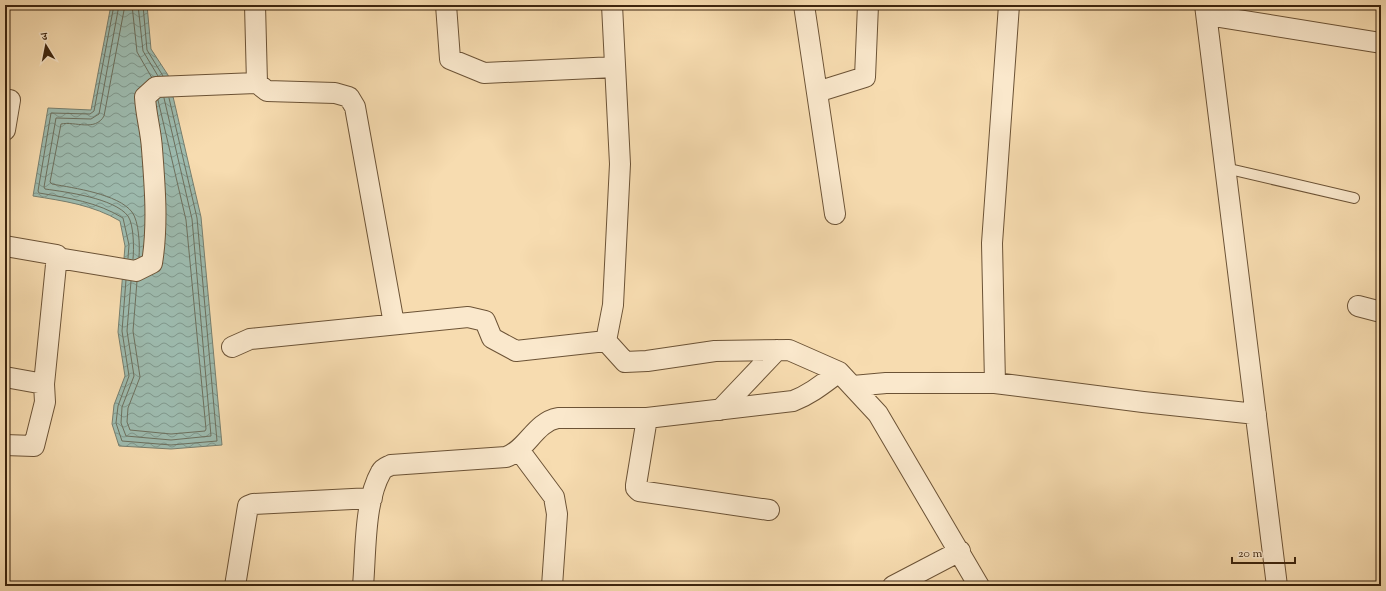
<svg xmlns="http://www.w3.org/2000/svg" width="1386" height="591" font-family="'Sorts Mill Goudy','Noto Serif Devanagari',serif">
  <defs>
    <pattern id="water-waves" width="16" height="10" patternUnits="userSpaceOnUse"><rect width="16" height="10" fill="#9dbbaf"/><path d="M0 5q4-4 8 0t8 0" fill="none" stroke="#81988d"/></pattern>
  </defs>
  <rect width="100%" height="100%" fill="#f7dcb0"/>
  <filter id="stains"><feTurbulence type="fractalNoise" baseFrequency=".005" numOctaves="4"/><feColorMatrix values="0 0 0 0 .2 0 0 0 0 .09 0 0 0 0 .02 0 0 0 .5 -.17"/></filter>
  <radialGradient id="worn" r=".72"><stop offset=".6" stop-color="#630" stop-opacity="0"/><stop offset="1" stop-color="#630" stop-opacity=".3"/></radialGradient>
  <path fill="url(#water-waves)" stroke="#777f6f" d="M111,5H147L151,49L168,75L201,217L222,445L171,449L119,446L112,424L114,405L125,376L118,332L125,246L120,221C93,205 64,201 33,196L48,108L91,110Z"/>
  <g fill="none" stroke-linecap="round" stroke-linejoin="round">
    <path stroke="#6d705e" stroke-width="1" d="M114,5L94,111L90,114L51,113L38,191L39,193C69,198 97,202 123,218L129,245L128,258
      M119,5L99,114L91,119L56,118L44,187L45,189C66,192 114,198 128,216C134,225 134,249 133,259
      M125,5L104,116C95,132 75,121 61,124L50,182L52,184C74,188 118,194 132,212C139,221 140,246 139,257
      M132,5L137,52L152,78
      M138,5L143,51L158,76
      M143,5L147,50L163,76
      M126,280L122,331L129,376L118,406L116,423L122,441L171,445L217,441L197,218L169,98
      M131,281L127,331L134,376L122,407L121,423L126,436L171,440L211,436L192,219L164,98
      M137,281L133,331L140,377L128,408L127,422L130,430L171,434L205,431L206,429L186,220L158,100"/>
    <defs>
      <path id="lane" d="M1225,168L1354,198"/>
      <path id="street" d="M255,5L257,83L267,91L335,93L349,97L355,107L394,324
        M446,5L450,59L484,73L615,67
        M612,5L620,164L613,305L606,341L625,362L647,361L715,351L789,350L839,372L878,414L979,586
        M804,5L835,214
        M1205,5L1277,586
        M1207,15L1381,43
        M817,92L865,77L868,5
        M5,130L10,100
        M5,246L57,255L44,384
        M58,258L136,271L152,263C158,226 155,187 152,149C151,131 146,116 145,97L156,87L257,83
        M1358,306L1381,312
        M232,347L250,339L468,317L485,321L492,338L516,351L606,341
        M5,377L44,384L45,402L34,446L5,445
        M995,383L992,243L1009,5
        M853,386L886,383H995L1143,402L1256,414
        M720,410L777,350
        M647,418L636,485V488L639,491L769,510
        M519,450L554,497L557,514L552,586
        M235,586L248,506L253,504L372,498
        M363,586C366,552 364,502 381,472C383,468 387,467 391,465L506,457C527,450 535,422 558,418H647L793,401C811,394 824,383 839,372
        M893,586L960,551"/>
    </defs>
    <use href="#lane" stroke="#6c5336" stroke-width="12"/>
    <use href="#street" stroke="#6c5336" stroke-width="22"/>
    <use href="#lane" stroke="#fae8cc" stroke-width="10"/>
    <use href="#street" stroke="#fae8cc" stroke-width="20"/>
  </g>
  <rect width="1386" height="591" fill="none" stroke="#f7dcb0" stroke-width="20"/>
  <rect x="6" y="6" width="1374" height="579" fill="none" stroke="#3d250e" stroke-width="2"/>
  <rect x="10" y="10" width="1366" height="571" fill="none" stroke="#3d250e"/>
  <g transform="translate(46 46) rotate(350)" stroke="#fae8cc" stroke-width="3" paint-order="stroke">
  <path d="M0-3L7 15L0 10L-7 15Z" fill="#3d250e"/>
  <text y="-6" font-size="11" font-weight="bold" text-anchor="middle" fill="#3d250e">उ</text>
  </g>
  <path d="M1232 557v6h63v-6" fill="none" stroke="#3d250e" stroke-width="2"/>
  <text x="1238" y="557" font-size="12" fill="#3d250e" stroke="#fae8cc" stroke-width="3" paint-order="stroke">20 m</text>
  <rect width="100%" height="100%" filter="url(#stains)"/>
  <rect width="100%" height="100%" fill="url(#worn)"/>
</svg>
